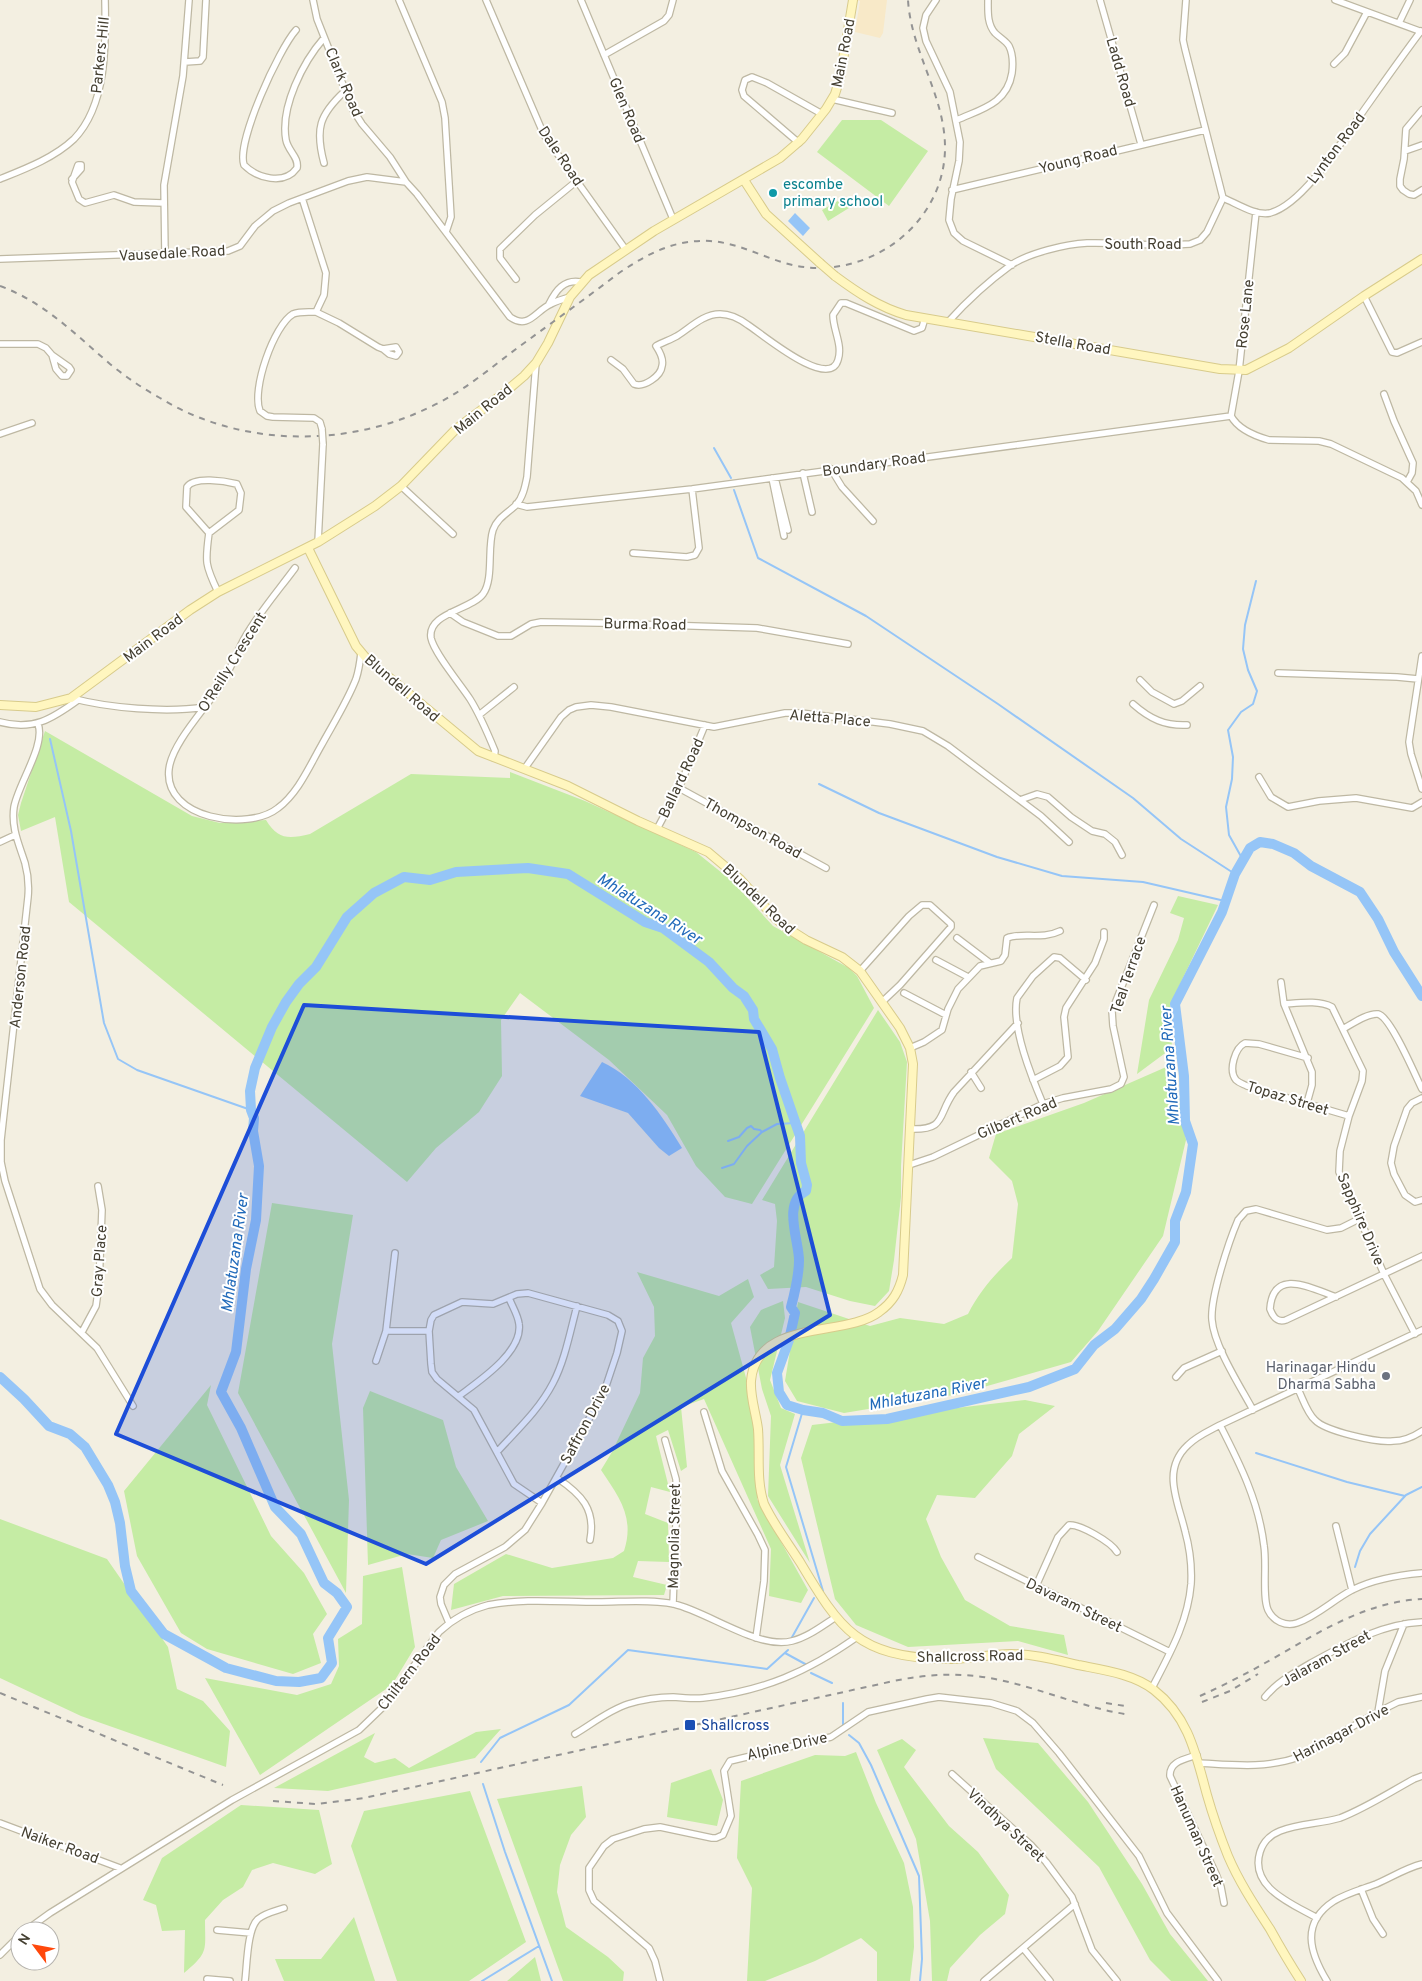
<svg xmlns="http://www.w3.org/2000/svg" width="1422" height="1981" font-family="Overpass,sans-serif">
  <rect width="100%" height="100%" fill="#f3efe1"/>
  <path fill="#f8e9c8" d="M856,0H887L883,33L880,38L855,32L860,1Z"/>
  <path fill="#c5eca4" d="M842,120H881L928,151L889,206L817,152Z
    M843,198L849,208L828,221L822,210Z
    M45,731L192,816L220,823L266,820C278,840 289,839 310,834L411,774L510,778V772L585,801L696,852L732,881L773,926L849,968L857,976L874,1008L752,1204L725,1197L696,1166L667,1115L609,1060L520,993L501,1020L502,1076L479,1112L436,1148L407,1182L69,902L55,817L21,831L18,815L21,803Z
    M1178,896L1218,905L1170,1005L1172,1048L1137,1074L1149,1000L1178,940L1184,918L1170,913Z
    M878,1010L900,1042L907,1062L901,1166V1197L894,1260L889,1291L875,1306L850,1301L806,1287L768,1289L760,1275L774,1267L777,1221L775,1204L762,1200Z
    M1173,1064L1186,1140L1163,1236L1098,1331L1071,1362L959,1394L844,1413L797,1401L785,1381L798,1302L870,1326L900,1318L944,1324L968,1314C979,1292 994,1275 1012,1258L1018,1204L1012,1181L989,1158L996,1134L1084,1103Z
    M272,1203L353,1215L332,1344L349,1500L346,1593L238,1393Z
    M637,1272L719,1296L748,1279L754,1297L731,1323L748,1385L758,1446L757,1499L808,1590L801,1603L769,1596L771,1549L704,1399L681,1407L687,1467L681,1471L668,1430L656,1436L670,1492L651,1487L645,1514L668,1523L669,1562L638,1561L633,1577L667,1585L664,1595L503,1596L451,1610L454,1584L506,1554L552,1568L613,1558L624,1551C635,1517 619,1497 601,1470L612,1452L640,1393L643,1358L655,1336L654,1307Z
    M783,1301L785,1318L770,1380L781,1408L795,1414L780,1465L810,1563L768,1496L771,1416L762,1389L750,1327L761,1310Z
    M211,1385L207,1405L271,1536L304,1573L327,1614L313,1634L321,1663L293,1674L207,1649L181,1633L137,1556L124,1491Z
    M370,1391L443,1420L456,1467L488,1521L441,1540L433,1558L407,1554L368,1565L363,1408Z
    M1025,1400L1055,1406L1019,1434L1012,1456L975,1498L937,1495L926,1519L941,1557L965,1600L1010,1626L1064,1635L1068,1655L1018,1641L908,1647L856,1625L835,1599L801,1458L812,1425Z
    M0,1519L107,1559L168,1647L177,1689L203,1701L230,1731L226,1767L81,1716L0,1678Z
    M402,1567L415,1647L392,1685L260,1775L205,1678L297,1695L331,1684L339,1666L338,1639L362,1624L363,1576Z
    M501,1729L475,1758L328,1791L274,1788L375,1733L364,1757L375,1763L395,1758L409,1768L476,1732Z
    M983,1738L1038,1743L1088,1802L1142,1884L1170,1934L1208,1981H1171L1150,1960L1099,1867L996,1769Z
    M902,1739L916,1750L904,1767L949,1826L978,1852L1009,1895L1005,1914L980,1935L950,1968L947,1981H932L930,1921L916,1839L877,1750Z
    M856,1752L876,1803L904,1863L913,1907L914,1947L910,1981H877V1952L861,1938L815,1961L765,1981H747L752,1888L737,1858L741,1781L815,1755L845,1756Z
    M711,1769L723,1800L717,1826L667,1817L671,1783Z
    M582,1786L586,1817L571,1835L560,1865L557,1892L566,1927L608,1957L624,1972L623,1981H563L497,1799Z
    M470,1791L526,1942L469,1981H397L351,1846L364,1811Z
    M241,1805L319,1810L332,1864L315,1874L273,1863L252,1870L243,1887L223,1900L205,1920C205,1951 209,1952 184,1973L185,1930L162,1931L156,1905L143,1900L162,1858Z
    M354,1917L375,1981H284L275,1959H321Z
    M535,1957L541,1981H507Z"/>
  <path fill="#95c5f7" d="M795,213L810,228L803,236L788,221Z
    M602,1062C637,1078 662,1115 682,1148L669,1156L659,1148L628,1113L580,1096Z"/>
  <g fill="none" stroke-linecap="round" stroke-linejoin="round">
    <path stroke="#95c5f7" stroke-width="2" d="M714,448L731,478
      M734,490L758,558L866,616L998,704L1133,798L1181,839L1235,874
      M50,739L71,831L104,1023L118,1059L137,1070L251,1110
      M819,784L879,813L997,857L1062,876L1143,882L1225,901
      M1243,860L1229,835L1226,807L1232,779L1233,757L1228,730L1241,712L1253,704L1257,691L1248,670L1243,649L1245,625L1256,581
      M728,1141L739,1137L747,1128L751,1126L754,1129L760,1130L762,1132L777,1124L795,1123
      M722,1168L734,1164L747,1146L762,1132
      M803,1410L786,1467L823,1591
      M1256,1453L1347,1482L1405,1496
      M1355,1567L1360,1551L1370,1534L1406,1495L1422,1487
      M791,1639L814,1598
      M785,1653L807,1665
      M811,1673L832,1683
      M843,1703V1725
      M849,1735L859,1743L871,1765L919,1876L922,1959L920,1981
      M481,1762L500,1738L569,1705L628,1650L767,1669L788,1650
      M483,1784L505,1852L552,1981
      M482,1981L539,1946"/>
    <path stroke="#95c5f7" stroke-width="10" d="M0,1377L24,1399L49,1426L70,1434L85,1447L108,1485L115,1502L120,1523L125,1566L131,1591L164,1634L226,1668L276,1681L299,1682L321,1678L332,1663L328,1638L347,1607L337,1593L324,1583L301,1534L275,1507L241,1428L221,1392L236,1352L246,1269L256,1220L259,1166L253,1131L254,1118L251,1110L250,1091L255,1068L272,1027L286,1002L299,984L316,967L347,917L374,893L404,877L430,880L456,872L528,868L568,874L645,922L663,928L709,962L733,988L744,996L753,1010L754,1019L772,1049L780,1078L800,1136L801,1163L807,1185L806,1191C782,1202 799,1241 799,1260C799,1276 795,1292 791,1307L795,1313L789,1340L777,1373L779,1392L787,1405L803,1410L823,1413L842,1421L887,1419L1029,1387L1075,1369L1094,1345L1115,1329L1141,1299L1154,1279L1175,1242V1221L1186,1192L1193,1144L1185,1121L1184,1076L1175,1004L1222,912L1235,874L1250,848L1260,842L1273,844L1294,853L1311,866L1360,892L1378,919L1394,952L1422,996"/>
    <defs>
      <path id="street" d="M313,0L317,19L353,110L362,124L390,157L406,182
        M399,0L442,102L445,118L451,217L446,232
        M486,0L544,135L626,250
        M581,0L673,219
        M936,0L926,15L923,28L926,41L950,92L960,142L959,161L951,199L949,220L954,233L963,241L1012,265
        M1100,0L1141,144
        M1335,0L1422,32
        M1399,23L1410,0
        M296,30C279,49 236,142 244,165C257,178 284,186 297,168C299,157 288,151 286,140C280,107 303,62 324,38
        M604,55L664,21L669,15L673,0
        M185,62L200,61L203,57L206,0
        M1334,64L1345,53L1367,12
        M832,99L892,113
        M1422,110L1406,129L1404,159L1400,179V186L1403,190L1409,194L1414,195L1422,190
        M957,120C981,109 1007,104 1012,73C1013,65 1013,54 1009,46C1006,41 1000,38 995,33C987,24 988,11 988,0
        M799,143L744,96L742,90L745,80L752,77L767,83L822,114
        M1405,151L1422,145
        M324,163C315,129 319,115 345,91
        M0,179C25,169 54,158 74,139C107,105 106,44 105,0
        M72,179L81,169V165H78L72,182L79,199L85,203L114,195L134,202L163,203
        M952,190L1205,130
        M302,198L326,273L324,295L316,312C309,312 300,311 293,314C274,325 251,390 260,411L267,416L273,417L314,418L320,422L322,429
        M1223,198C1236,203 1255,216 1270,213C1305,204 1347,133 1369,103C1386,79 1403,55 1421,31
        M165,254L164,185L183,76L189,0
        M0,259L228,251L240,246L255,226L273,211L289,203L348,181L367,177L406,182L417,194L510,317C529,330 535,311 551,304C556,301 563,299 570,297
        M516,279L500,258V249L535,215L578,180
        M1364,296L1392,352L1397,353L1422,342
        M549,304C556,290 564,279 581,282
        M316,312L339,323L378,347L383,349L396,347L399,352L396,356L389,354L383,349
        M949,321C967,301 989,281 1011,265C1029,253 1066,244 1087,243C1122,242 1156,247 1190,244L1200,240L1207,232L1223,198L1185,49L1183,40L1186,0
        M0,344H38L46,348L52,355L69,367L71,370L67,376H62L56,369L52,355
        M611,360L623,369L634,384C644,388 661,376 662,366C664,359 660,352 656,346C663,342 670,340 677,336C690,328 703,314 720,314C730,314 740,319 748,325C761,333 829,391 838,360C843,345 833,330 833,315L841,303H846L914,331L922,328L925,318
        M1384,394L1394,421L1413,463L1412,473L1407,482
        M1231,416C1238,429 1255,436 1269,440L1319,441L1331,444L1402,478L1416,491L1422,505
        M1231,416L1239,371L1256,212
        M0,434L32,423
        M831,469L842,487L873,521
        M803,473L812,512
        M772,478L784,536
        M776,482L788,530
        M401,486L453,534
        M516,504L527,507L692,489L1231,416
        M209,533L186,507L187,487C194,476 225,481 237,484L241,493L239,510L209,533C205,562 205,565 218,592
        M318,542L323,444
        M633,553L687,557L695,555L699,548L692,489
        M295,568C278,591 258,614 244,639C236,654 230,671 220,686C206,708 172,743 169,769C163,819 248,832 278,808C298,793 309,767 321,746C333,724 347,702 356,679C359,670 360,662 361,653
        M450,613L463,622L498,636H511L531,624L541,622L600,623L757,628L848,644
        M1422,656L1409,742L1411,754L1422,789
        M1278,673L1397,677L1418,679
        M1140,680L1152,692L1174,704L1182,701L1200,686
        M71,698C108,708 167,713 204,707
        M1133,704C1150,719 1165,726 1187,725
        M479,715L514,687
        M0,722C33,731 52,719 78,700
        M38,724C46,745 18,784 14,807C11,828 19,844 25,863C28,874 29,886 28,897L1,1140V1162L5,1181L40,1289L52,1305L97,1348L133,1406
        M494,758L495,751C488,734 480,715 470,699C461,685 434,653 431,638C427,613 471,610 483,594C494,579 487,548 493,530C497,518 508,513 516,505C523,497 525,487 527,477L536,363
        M525,768L561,717L569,710L576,707L591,705L611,707L714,727L785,713H801L890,724L923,731L948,746L1041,816L1069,842
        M1259,777L1271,797L1288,807L1319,801L1356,798L1412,808L1422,802
        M679,788L826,868
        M1020,800L1037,794L1048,797L1071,817L1092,831L1105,834L1115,842L1122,855
        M657,829L679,788L705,725
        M0,842L15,835
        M957,938L990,963
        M936,960L968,977
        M860,971L909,916L922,905H930L951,924V927L900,985L882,1002
        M1281,982L1284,1004L1312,1072V1085L1307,1103
        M904,993L946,1015
        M1284,1004C1299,1003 1319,1000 1332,1007L1363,1071L1362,1081L1349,1116L1340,1151L1339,1172L1384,1274L1415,1334
        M1343,1029C1352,1024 1367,1013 1378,1014C1391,1017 1415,1075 1422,1089
        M910,1048L924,1042L942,1030L948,1009L958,989L980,966L1001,961L1005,955L1007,938C1022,932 1042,940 1060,931
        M1308,1058L1259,1044L1245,1043C1235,1048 1228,1070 1236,1080C1239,1083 1243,1084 1247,1086L1349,1116
        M971,1072L981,1088
        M1033,1080L1060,1066L1068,1057L1064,1017L1066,1008L1095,963L1104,939V932
        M1422,1098L1412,1103L1407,1109L1394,1146L1391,1163L1394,1174L1405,1195L1415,1202L1422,1200
        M1043,1104C1032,1078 1011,1027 1017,998L1033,976L1054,957L1060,958L1086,980
        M911,1129C947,1130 937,1115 954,1092L1018,1023
        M909,1165L933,1157L1043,1104L1063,1098L1111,1089L1121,1084L1124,1077L1113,1026L1112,1011L1154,905
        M1336,1297C1311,1288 1273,1267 1270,1309C1273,1317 1277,1323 1286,1320L1422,1256
        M386,1331H429
        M82,1332L96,1306L99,1284L102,1210L98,1186
        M376,1361L386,1331L395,1253
        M1176,1377L1184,1368L1222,1351
        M1298,1389C1303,1399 1307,1413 1315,1420C1325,1431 1377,1443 1393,1441C1404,1441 1413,1437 1422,1431
        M459,1396C479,1381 523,1352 519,1324C518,1315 512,1306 509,1298
        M1253,1410C1240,1386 1214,1346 1212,1320C1210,1298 1229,1241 1238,1220L1246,1211L1256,1209L1327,1230L1341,1228L1359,1219
        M704,1412L722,1471L758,1535L765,1550L764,1581L756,1638
        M1220,1425C1240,1464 1259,1502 1264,1546C1267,1563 1262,1597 1268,1610C1273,1621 1286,1627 1297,1623C1317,1616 1333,1600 1352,1590C1374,1579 1398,1575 1422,1573
        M665,1440L676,1479L677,1495L673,1604
        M497,1452C517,1430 539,1410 553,1383C565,1360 570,1332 577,1306
        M557,1478C581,1494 596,1509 590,1540
        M1336,1526L1352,1590
        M978,1557L1170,1652
        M1036,1586L1058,1537L1069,1525C1080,1524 1111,1542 1117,1552
        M449,1623L441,1604L440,1597L444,1585L455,1574L505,1547L525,1530L542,1503L604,1392L617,1353L622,1331L618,1321L608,1315L528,1293L517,1294L493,1304L462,1302L434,1315L431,1320L429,1331L431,1364L432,1372L437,1379L474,1410L514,1484L542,1503
        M1152,1688C1169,1655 1188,1622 1191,1584C1192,1566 1190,1549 1185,1531C1178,1501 1161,1470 1188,1445C1197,1436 1209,1431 1220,1425L1422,1330
        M1265,1697C1277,1682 1294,1673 1311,1663C1346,1644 1381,1624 1422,1622
        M1378,1712L1385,1671L1404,1624
        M575,1734C592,1724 609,1710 628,1704C641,1700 659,1697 673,1697C683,1698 693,1699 703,1698C764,1691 807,1672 857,1637
        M1197,1755C1186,1759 1169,1761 1170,1776L1216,1874L1221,1887L1224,1903
        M1199,1763C1234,1765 1265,1769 1299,1757L1378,1712L1398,1702L1422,1697
        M952,1774L1031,1845L1046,1862L1072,1897L1092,1950L1117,1981
        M0,1823L120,1868
        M1361,1889L1373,1919L1383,1934
        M1317,1918C1293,1904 1249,1888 1260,1852C1263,1842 1270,1835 1280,1831C1299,1823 1320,1824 1340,1818C1366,1808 1390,1792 1414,1779L1422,1776
        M217,1930L251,1933
        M25,1931L50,1913L232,1800L359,1730L385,1705L439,1632C453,1619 469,1610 488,1605C523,1598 562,1602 598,1602C623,1602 650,1599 674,1604C708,1612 759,1650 792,1641C808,1637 822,1626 836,1617
        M1023,1948L1050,1981
        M0,1955L20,1935
        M207,1979L230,1981
        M245,1981C247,1966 247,1929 258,1919C265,1913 275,1911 284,1908
        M660,1981L655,1961L649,1948L594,1901L589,1890V1868L604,1846L613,1839L644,1829L660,1827L712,1838H716L723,1835L731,1816L724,1771L730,1761L831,1737L868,1712L927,1699L939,1697L991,1703L1017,1711L1033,1723L1059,1753L1139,1856L1167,1913L1218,1981
        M984,1981L1075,1904
        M1327,1981C1310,1953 1300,1923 1334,1901C1347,1893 1363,1889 1376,1884C1392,1877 1406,1868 1422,1864"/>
      <path id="secondary" d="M744,180L766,214L820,263
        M835,276C858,293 879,307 906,315L1220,369L1246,370L1289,348L1364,296L1422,259
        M308,548L356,646L366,658L478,751L568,786L638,821L708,852L740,879L775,918L787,928L806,940L842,957L860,971L900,1028L910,1048L913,1064L903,1275C899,1291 893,1302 879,1312C845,1338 756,1318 751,1381C750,1397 756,1413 758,1429C760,1455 756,1480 764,1504C774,1525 788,1543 800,1562C841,1631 858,1656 943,1659C966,1660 988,1654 1011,1654C1034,1654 1056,1660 1078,1665C1103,1670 1134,1674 1154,1690C1189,1717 1196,1755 1207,1795C1213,1816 1220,1836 1228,1856C1239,1882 1255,1906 1270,1929C1280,1947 1290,1964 1301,1981
        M0,705L36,707L71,698L190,610L218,592L318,542L375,506L401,486L456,429L504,393L524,376L536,363L548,343L570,297L589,275L654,231L780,158L802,139L826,109L835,94L840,78L853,0"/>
    </defs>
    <use href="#street" stroke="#beb8a3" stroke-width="8"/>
    <use href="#secondary" stroke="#d8cb8b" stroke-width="10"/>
    <use href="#street" stroke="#fff" stroke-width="5.5"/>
    <use href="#secondary" stroke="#fff6bf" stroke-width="8"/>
    <path stroke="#939393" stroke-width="2" stroke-dasharray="6 6" stroke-linecap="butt" d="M0,286C44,302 75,334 110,364C126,377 142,388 160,398C240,447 345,448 428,408C460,394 488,370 516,349C550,324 585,299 619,273C647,254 675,239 710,241C741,243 767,260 797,266C869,279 943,225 945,150C946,97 911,52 908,0
      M0,1693L223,1785
      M1200,1696C1222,1686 1244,1675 1265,1663C1315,1635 1363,1602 1422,1599
      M1202,1702L1230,1691L1258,1674
      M1106,1703L1125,1706
      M273,1801L316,1804L364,1798L889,1682C925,1674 959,1672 995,1679C1040,1688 1081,1707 1125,1714"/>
    <defs>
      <path id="street-bridge" d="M322,429L323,444"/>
      <path id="secondary-bridge" d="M820,263L835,276"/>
    </defs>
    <use href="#street-bridge" stroke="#beb8a3" stroke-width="8" stroke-linecap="butt"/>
    <use href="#secondary-bridge" stroke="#d8cb8b" stroke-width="10" stroke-linecap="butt"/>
    <use href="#street-bridge" stroke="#fff" stroke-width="5.5"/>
    <use href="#secondary-bridge" stroke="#fff6bf" stroke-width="8"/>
  </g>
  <path fill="#1d4ed8" fill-opacity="0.2" stroke="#1d4ed8" stroke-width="4" stroke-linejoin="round" d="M304,1005L759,1032L830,1315L426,1564L116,1434Z"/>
  <circle fill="#0f9aa8" stroke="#fff" stroke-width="2" cx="773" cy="193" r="5"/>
  <circle fill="#6b7280" stroke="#fff" stroke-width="2" cx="1386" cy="1376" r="5"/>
  <rect fill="#1a4fb4" stroke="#fff" stroke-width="2" x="684" y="1719" width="12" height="12" rx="2.5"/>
  <g text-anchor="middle" stroke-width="4" stroke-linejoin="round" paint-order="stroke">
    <g font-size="15" fill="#443f31" stroke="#fff">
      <text transform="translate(843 53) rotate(-79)" y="5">Main Road</text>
      <text transform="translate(100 55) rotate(-84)" y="5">Parkers Hill</text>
      <text transform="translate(1121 72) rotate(74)" y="5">Ladd Road</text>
      <text transform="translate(344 82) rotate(67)" y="5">Clark Road</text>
      <text transform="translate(627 110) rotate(67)" y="5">Glen Road</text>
      <text transform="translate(1336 148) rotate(-53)" y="5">Lynton Road</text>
      <text transform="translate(561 156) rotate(56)" y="5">Dale Road</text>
      <text transform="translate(1078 159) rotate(-14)" y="5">Young Road</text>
      <text x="1143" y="249">South Road</text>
      <text transform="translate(172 253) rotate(-3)" y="5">Vausedale Road</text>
      <text transform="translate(1245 314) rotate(-84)" y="5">Rose Lane</text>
      <text transform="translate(1073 343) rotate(10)" y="5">Stella Road</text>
      <text transform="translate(483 409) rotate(-39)" y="5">Main Road</text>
      <text transform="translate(874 464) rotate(-8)" y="5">Boundary Road</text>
      <text transform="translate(645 624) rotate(1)" y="5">Burma Road</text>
      <text transform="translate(153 638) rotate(-37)" y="5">Main Road</text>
      <text transform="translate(232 662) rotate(-58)" y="5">O'Reilly Crescent</text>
      <text transform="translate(402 688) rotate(41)" y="5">Blundell Road</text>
      <text transform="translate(830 718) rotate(5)" y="5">Aletta Place</text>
      <text transform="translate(681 778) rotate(-65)" y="5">Ballard Road</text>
      <text transform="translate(753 828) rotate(29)" y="5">Thompson Road</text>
      <text transform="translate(759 899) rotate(44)" y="5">Blundell Road</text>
      <text transform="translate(1128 975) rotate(-71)" y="5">Teal Terrace</text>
      <text transform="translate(20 977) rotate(-84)" y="5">Anderson Road</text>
      <text transform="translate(1288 1098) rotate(17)" y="5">Topaz Street</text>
      <text transform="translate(1017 1118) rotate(-23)" y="5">Gilbert Road</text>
      <text transform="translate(1361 1219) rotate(67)" y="5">Sapphire Drive</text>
      <text transform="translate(99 1261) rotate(-86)" y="5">Gray Place</text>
      <text transform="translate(585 1424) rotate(-62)" y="5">Saffron Drive</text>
      <text transform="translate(674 1536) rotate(-89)" y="5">Magnolia Street</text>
      <text transform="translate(1074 1605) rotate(26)" y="5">Davaram Street</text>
      <text transform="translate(970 1656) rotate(-1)" y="5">Shallcross Road</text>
      <text transform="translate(1326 1658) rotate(-29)" y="5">Jalaram Street</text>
      <text transform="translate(409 1672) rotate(-52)" y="5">Chiltern Road</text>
      <text transform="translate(1341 1733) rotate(-28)" y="5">Harinagar Drive</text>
      <text transform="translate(787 1746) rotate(-13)" y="5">Alpine Drive</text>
      <text transform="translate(1006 1825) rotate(43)" y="5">Vindhya Street</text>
      <text transform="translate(1197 1836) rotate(66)" y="5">Hanuman Street</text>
      <text transform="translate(60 1845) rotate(20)" y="5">Naiker Road</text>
    </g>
    <g font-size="15" fill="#0d838f" stroke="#fff" text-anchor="start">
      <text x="783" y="189">escombe<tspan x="783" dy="17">primary school</tspan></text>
    </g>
    <g font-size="15" fill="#5b616d" stroke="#fff" text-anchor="end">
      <text x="1376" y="1372">Harinagar Hindu<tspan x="1376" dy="17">Dharma Sabha</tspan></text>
    </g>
    <g font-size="15" fill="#164399" stroke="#fff" text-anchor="start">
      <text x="701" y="1730">Shallcross</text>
    </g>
    <g font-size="16" font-style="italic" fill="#216aba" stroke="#fff">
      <text transform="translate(650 908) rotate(32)" y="6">Mhlatuzana River</text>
      <text transform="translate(1169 1066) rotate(-94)" y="6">Mhlatuzana River</text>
      <text transform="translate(234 1253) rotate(-82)" y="6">Mhlatuzana River</text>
      <text transform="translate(927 1393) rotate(-11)" y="6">Mhlatuzana River</text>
    </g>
  </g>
  <g transform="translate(35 1946) rotate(302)"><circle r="24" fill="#ffffff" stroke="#b4b2ad"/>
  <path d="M0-4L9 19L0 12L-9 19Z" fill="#ff480c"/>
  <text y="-8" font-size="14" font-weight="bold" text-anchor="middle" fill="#443f31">N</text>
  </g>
</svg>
